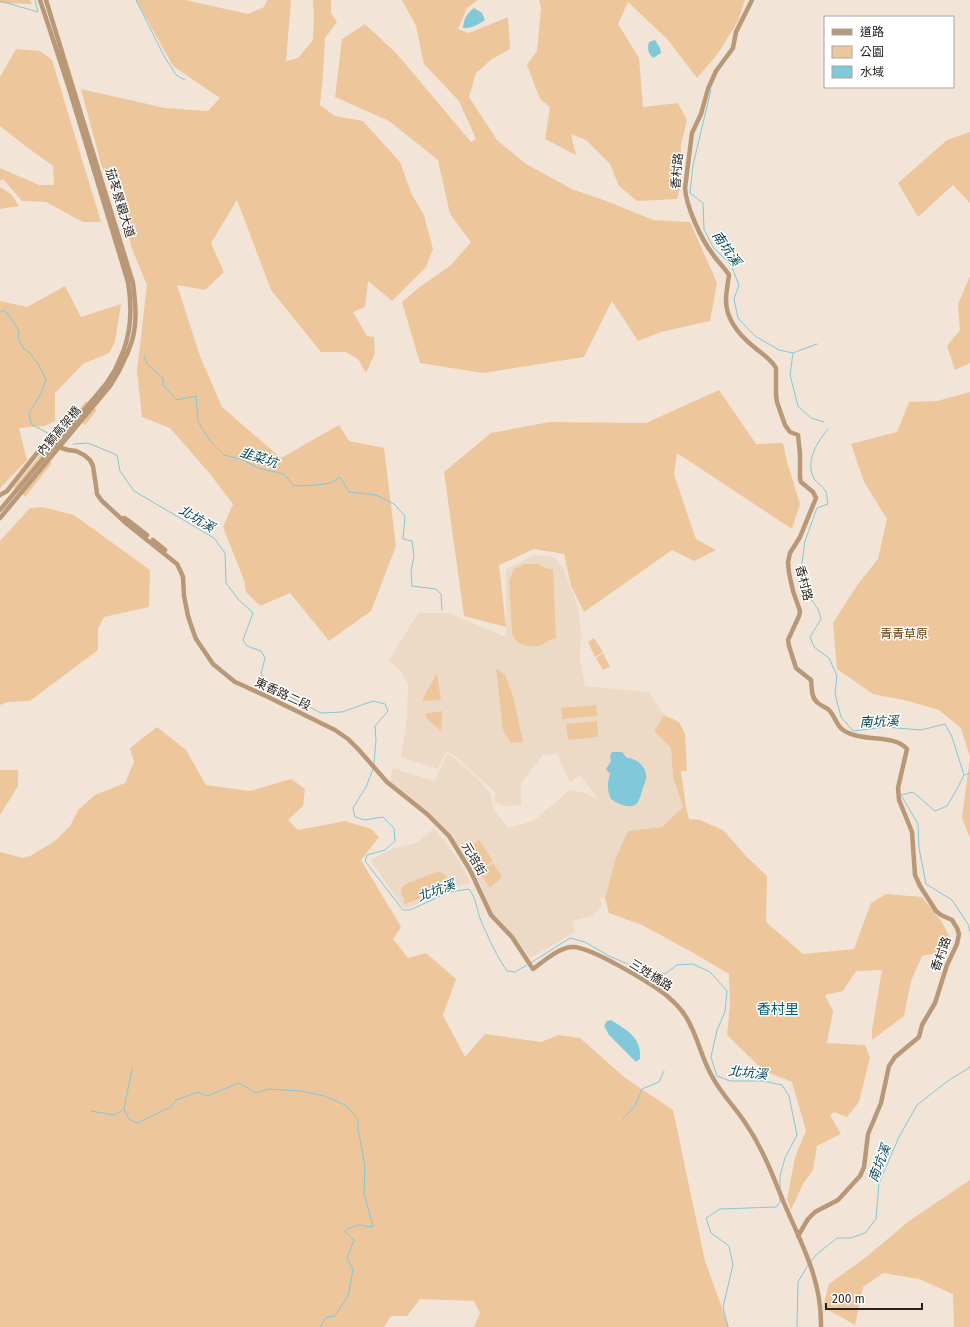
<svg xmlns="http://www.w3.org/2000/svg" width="970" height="1327" font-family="'Fira Sans','Noto Sans TC',sans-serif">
  <rect width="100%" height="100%" fill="#f2e5d8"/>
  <path fill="#ecdac7" d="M535,555L554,557L563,567L578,607L581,632L580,661L585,686L649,692L664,715L654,731L671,748L673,777L683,807L662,827L628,831L616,857L605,898H600L602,906L592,916L572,921L575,932L530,958L515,937L495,918L486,899L481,885L452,838L390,783L393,768L434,781L448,753L475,776L490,793L494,810L508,828L533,821L570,790L588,794L600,802L580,775L570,783L557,754L543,755L521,783V805L504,806L495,802V792L456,757L447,751L438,769L401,757L407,717L408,684L401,672L389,660L418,613H448L506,637V569Z
    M434,828L456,856L471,883L450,889L409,908L403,907L370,860L392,849L418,842Z"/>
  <path fill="#eec69b" d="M0,0H30L32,4L0,3Z
    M136,0H185L248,14L264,7L267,0H291L286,61L298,58L313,40L314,16L313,0H331V13L337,22L325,38L323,75L320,105L335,116L363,121L400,162L412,195L424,215L433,249L426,267L392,301L368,281L365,307L353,312L367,336L374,337L375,353L366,373L358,359L346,352H321L271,290L237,200L211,243L224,272L205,290L177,285L200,356L222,407L281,458L339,425L349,441L384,448L396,546L371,611L329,641L290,593L260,606L246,592L244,580L223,527L233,504L210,474L170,428L142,417L137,371L147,285L132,249L121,207L101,164L81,89L165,108L208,111L220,98L173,66Z
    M402,0H478L467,8L458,29L469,33L508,17L510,49L492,59L476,73L469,97L497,140L526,164L572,189L609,202L653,220L690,222L717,283L710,321L661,332L638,341L612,301L584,357L483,373L420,363L402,302L417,289L451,265L471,242L450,214L438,160L389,121L335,97L342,39L365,24L397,54L471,142L476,139L459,101L424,64L416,26Z
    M539,0H745L738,21L717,55L697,78L668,40L628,2L618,24L639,58L643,107L678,103L687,120L681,146V185L677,199L637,201L619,186L610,164L586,140L571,134L576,155L545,139L550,107L540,99L527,65L537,51L541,8Z
    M16,49L40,51L52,60L101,222H83L46,202L22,201L3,179L0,181V168L39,185H54L53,166L24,145L0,126V77Z
    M970,132V203L953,185L918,217L898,183L947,140Z
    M0,187L11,194L19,206L0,209Z
    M970,276V363L955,370L947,346L960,330L958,304Z
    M65,286L81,317L121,304L115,342L109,353L83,364L55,393V421L45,426L19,428L27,460L2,486L0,489V301L27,307Z
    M719,390L756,444L783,443L787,462L800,504L792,529L677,453L674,475L696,539L716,550L694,561L672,550L584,612L571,586L564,554L534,549L499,565L506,627L464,616L444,472L491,433L550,422L646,423Z
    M970,392V838L962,818L970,757L961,728L939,710L908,701L873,694L837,669L833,623L858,584L878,559L887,519L864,482L851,444L897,432L909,402L937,401Z
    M86,401L97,410L85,425L74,416Z
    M41,454L52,463L25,497L14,487Z
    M42,507L74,515L150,570L149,607L104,617L98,629V650L30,701L8,702L0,705V541L30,508Z
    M524,564H537L548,569H553L556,638C550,638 547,643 542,645C530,649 515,645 512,633L509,580L514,569Z
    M594,638L603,652L595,657L588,642Z
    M603,653L610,667L603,670L596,658Z
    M496,668L505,675L513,696L523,742L511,743L503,730Z
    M437,673L441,700L423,701V698Z
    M596,705L597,716L562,719L561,708Z
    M442,711L441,731L426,718L425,714Z
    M664,715L679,722L685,734L687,771H681L686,807L689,819L700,820L723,830L748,858L767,876L766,922L803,954L854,949L871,903L886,894L922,897L942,922L950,938L947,951L922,956L911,981L904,1016L872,1040V1030L882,970L856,971L843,991L825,995L833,1011L827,1043L865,1045L870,1058L859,1102L847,1117L834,1112L830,1115L841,1134L817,1146L813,1170L803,1184L791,1210L787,1199L795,1157L806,1131L792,1082L764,1071L727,1035L730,1005L729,974L690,951L642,925L609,913L605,898L616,857L628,831L662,827L683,807L673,777L671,748L654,731Z
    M597,721L598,737L568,740L566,724Z
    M157,727L186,750L206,785L250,791L291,779L305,789L303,806L288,820L298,830L345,821L371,829L379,837L361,860L401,927L393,939L408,958L426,953L456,979L443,1015L465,1057L485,1034L541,1042L559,1035L580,1038L624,1077L673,1110L705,1261L729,1327H474L480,1313L474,1301L420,1299L407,1316H391L384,1327H0V852L23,858L30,856L55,841L70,826L78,810L95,795L125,783L134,762L130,748Z
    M0,770H18V786L0,815Z
    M479,840L493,861L481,869L471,855L474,854L469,847Z
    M493,863L502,877L490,888L479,872Z
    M436,872C444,872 448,876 447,884L453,882L454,885L405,904L403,902L405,900L401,894L402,887L406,884Z
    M970,1180V1327H954L953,1294L919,1279L883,1273L863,1287L855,1325L823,1307L829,1284L865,1258L909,1221Z"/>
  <path fill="#81c8d9" d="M474,8L482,13L485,20C479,24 471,29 463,28C464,19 466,14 474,8Z
    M655,40L660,48L661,53L653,58C648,53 647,49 649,42Z
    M612,752H622L627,758C637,758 648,768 646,779C645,783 643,787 642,791C640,797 639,805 632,806C624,807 617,803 611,799C607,790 607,784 610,774L606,769L611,761L610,756Z
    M611,1020C627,1030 642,1038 640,1059L636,1062L609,1035L604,1026L607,1021Z"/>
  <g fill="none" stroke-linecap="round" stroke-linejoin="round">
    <path stroke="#81c8d9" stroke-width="1" d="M136,0L164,56L176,75L185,80
      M0,1L38,12L35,0
      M711,90L693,165L690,193L703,203L704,229L713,247L731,265L739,285L734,299L738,318L755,336L779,350L793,353L790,375L798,406L811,418L824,422
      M0,312L5,310L19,331L18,339L24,349L29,352L39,365L46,380L41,393L29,414L31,424L55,437
      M793,353L817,344
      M144,356L147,364L163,378V385L177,400L196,396L198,422L211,442L224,455L241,459L258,468L284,474L294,486L316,485L331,483L340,477L349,492L376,495L394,504L405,516L403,539L412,541L414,556L411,571L412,586L436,589L441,594L442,610
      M828,429C817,442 804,463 815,480C818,484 824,487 826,492C827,495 827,500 828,504L817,508L805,541L801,570L803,588L818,609L821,619L810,637L814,647L829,658L837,676L835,694L841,717L853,731L885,727L921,730L945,724L952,737L964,775L957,789L947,806L935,811L913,792L901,795L918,824L919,848L926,884L952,900L968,924L970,932
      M73,444L88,443L117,455L120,471L134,491L214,538L225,553L226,583L238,599L253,613L243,640L247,646L261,651L265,658L261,673L267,685L321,713L342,712L373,701L385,704L388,711L375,726L376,740L374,764
      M373,769L366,787L353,808L355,817L365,820L383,817L394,828L395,841L385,850L367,855L365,861L403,910H410L449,892L469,889C476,898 477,910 481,921C489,939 496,955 507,971L515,972L527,965
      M965,775L970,773
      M532,962L570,938L585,942L609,956L649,973L665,974L677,965L693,964L710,972L727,991L725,1012L717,1030L711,1057L717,1076L730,1081H763L782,1085L789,1096L797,1135L785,1158L780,1176V1188
      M132,1069L124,1109L129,1119L137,1123L171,1107L176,1100L198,1092L207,1096L239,1083L256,1093L268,1089L301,1091L325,1096L345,1105L358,1119V1130L361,1144L365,1166L364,1193L373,1227L358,1225L347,1229L345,1232L354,1240L347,1258L353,1270L348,1296L335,1316L327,1317L320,1327
      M91,1111L114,1115L123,1110
      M623,1119L635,1106L642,1089L659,1082L664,1071
      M811,1261L817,1254L837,1238H851L865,1233L876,1219L879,1183L899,1137L917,1105L949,1080L969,1068L970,1066
      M728,1327L723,1307L733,1265L729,1246L711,1233L706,1218L720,1209L776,1207L780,1202V1197
      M797,1327L798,1282L808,1265"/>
    <path stroke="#b89876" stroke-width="4.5" d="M40,0L69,88L128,282C132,306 132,329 123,352
      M46,0L133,283C135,300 137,316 134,332C133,339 130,347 127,354
      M752,0L736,32L733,48L716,71L708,89L701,114L692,133L685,188C686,206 701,239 712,253C717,261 724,267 729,275C728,283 726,292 726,300C726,319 739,335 754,347C762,354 771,359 776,368V395L777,402L785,425L790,432L798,435L800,454V478L801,482L813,492L816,498L800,537L790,553L788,562L789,573L793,591L800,611L799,616L788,640L789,646L796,668L811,680C812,688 811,698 818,703C821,706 826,707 829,710C835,716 836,725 843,730C862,743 893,733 907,749L898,788L899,800L912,832L915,875L920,886L936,911L941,915L952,920L957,928L959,934L957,944L947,965L935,1003L922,1025L919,1037L895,1057L889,1066L881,1103L868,1134L864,1167L860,1176L838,1200L815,1212L808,1219L798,1236
      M0,495L7,491L41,448L48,444L68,450L76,451L84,455L90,460L93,466L96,486L97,494L102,501L127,524L177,564L180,570L183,577L184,596L188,616L192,628L196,639L213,664L235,682L242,685L268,697L335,730L348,739L359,750L387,782L427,814L449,836L470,870L491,915L512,937L533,969C544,961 558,948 572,947C590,946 650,983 666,995C673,1001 681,1008 686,1017C698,1036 701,1058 713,1078C722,1095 736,1108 746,1124C763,1149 773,1176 784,1203C802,1245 822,1280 821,1327
      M124,518L129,521L147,535
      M153,540L165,550"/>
    <path stroke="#b89876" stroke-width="4.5" d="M0,510L106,384L115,370L123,352
      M0,518L110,386L119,371L127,354"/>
  </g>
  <g text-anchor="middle" stroke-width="3" stroke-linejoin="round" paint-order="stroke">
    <g font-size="12" fill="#26211c" stroke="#fff">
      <text transform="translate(677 171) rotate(-85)" y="4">香村路</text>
      <text transform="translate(120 203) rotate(73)" y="4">茄苳景觀大道</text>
      <text transform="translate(59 431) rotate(-50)" y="4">內獅高架橋</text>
      <text transform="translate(804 583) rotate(76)" y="4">香村路</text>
      <text transform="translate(283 694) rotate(25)" y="4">東香路二段</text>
      <text transform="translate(474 859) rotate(60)" y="4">元培街</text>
      <text transform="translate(941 954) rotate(-70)" y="4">香村路</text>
      <text transform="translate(651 975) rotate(32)" y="4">三姓橋路</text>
    </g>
    <g font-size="12" fill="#623b03" stroke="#fff">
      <text x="904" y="638">青青草原</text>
    </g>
    <g font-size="13" font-style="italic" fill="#024552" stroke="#fff">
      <text transform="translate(727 248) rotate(55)" y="5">南坑溪</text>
      <text transform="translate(259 457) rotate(18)" y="5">韭菜坑</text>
      <text transform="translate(197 518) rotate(31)" y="5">北坑溪</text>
      <text transform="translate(879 721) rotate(-2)" y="5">南坑溪</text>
      <text transform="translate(436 890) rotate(-20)" y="5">北坑溪</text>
      <text transform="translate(748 1072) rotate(6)" y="5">北坑溪</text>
      <text transform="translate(879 1163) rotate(-69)" y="5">南坑溪</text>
    </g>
    <g font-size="14" fill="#006172" stroke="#fff">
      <text x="778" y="1014">香村里</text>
    </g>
  </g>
  <rect x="824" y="16" width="130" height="72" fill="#ffffff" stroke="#a8a6a4"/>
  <rect x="832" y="29" width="20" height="6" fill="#b89876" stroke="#a8a6a4"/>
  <text x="860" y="36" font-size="12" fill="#26211c">道路</text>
  <rect x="832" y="46" width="20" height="12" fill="#eec69b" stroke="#a8a6a4"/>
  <text x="860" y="56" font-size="12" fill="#26211c">公園</text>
  <rect x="832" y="66" width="20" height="12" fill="#81c8d9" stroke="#a8a6a4"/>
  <text x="860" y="76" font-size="12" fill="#26211c">水域</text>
  <path d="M826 1303v6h96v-6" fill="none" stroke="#26211c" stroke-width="2"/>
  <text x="832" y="1303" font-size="12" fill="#26211c" stroke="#ffffff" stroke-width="3" paint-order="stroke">200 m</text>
</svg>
